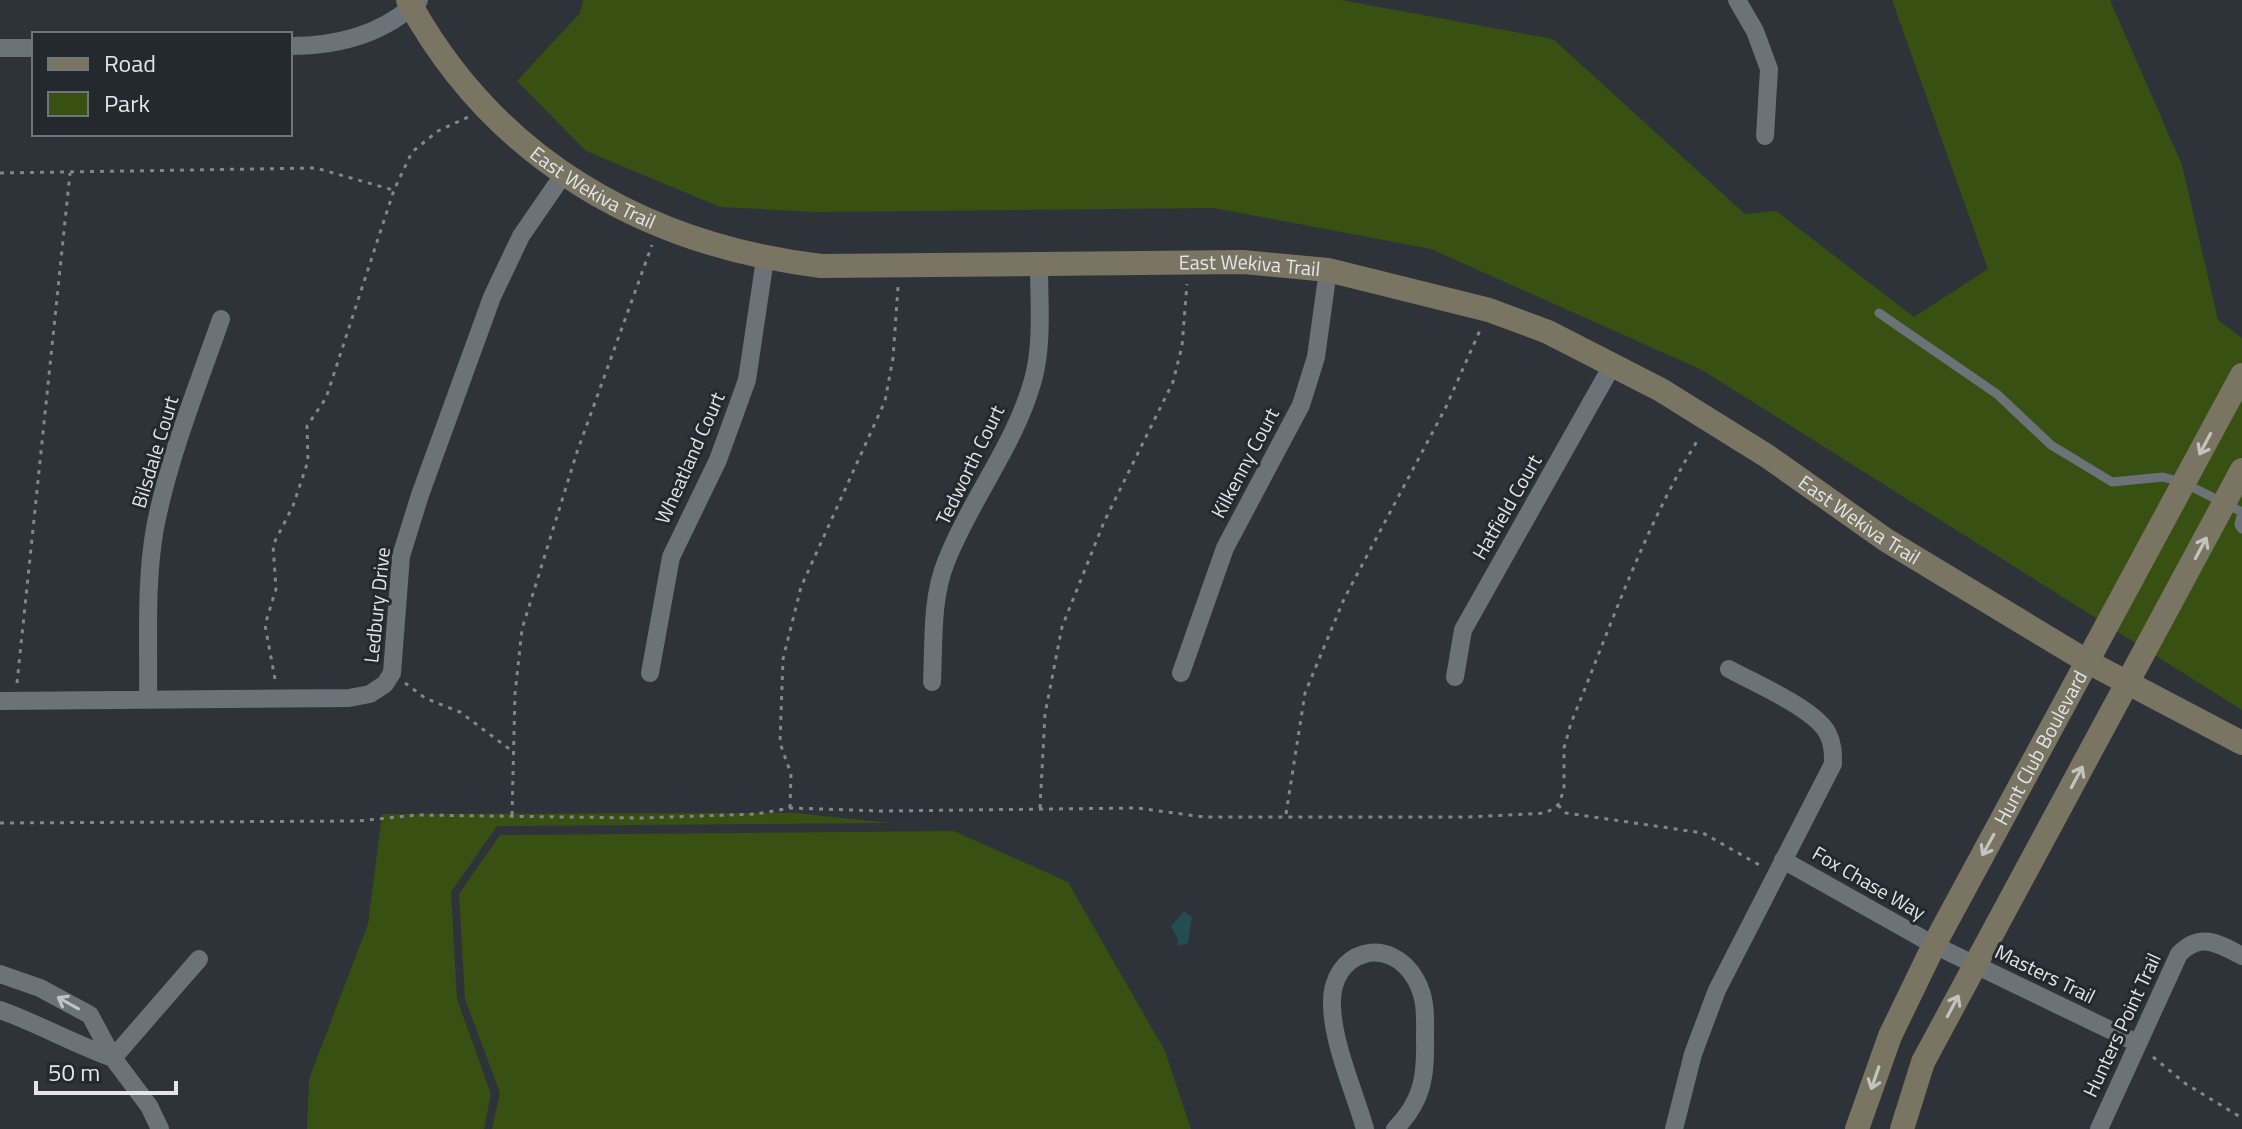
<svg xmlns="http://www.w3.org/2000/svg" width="2242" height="1129" font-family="'Titillium Web',sans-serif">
  <rect width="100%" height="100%" fill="#2d3338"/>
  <path fill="#395013" d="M583,0H1341L1553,39L1745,214L1776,211L1914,317L1988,269L1892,0H2110L2182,165L2218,320L2242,338V710L1702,370L1431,249L1214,208L818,212L720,207L586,151L517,81L580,13Z
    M795,813L890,823L497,826L451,892L457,999L491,1094L484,1129H307L309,1079L368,924L382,814Z
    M954,831L1068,882L1165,1051L1191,1129H492L500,1093L465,999L459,894L500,835Z"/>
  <path fill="#244d51" d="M1184,911L1192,917L1188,943L1177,946L1178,940L1171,926Z"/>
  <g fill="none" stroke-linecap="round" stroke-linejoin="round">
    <path stroke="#82878b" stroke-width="3" stroke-dasharray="4 6" stroke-linecap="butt" d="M0,173L316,168L393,190
      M275,679L265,625L276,589L273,545L293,506L308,461L307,426L326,398L394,190L412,152L438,131L468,117
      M17,683L70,173
      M405,683L425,698L460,712L512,751
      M1558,805L1566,813L1703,833L1761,866
      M790,808L791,774L780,743L783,659L801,587L885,401L893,358L898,287
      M1040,808L1045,714L1062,627L1104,522L1173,382L1182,346L1187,284
      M1286,814L1305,693L1344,599L1446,407L1481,328
      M512,815L515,694L522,629L577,452L652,245
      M0,823L358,821L417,815L641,818L756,814L790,808L882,811L1137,808L1204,817H1469L1546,813L1558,805L1564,790V748L1571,723C1611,626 1644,527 1699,438
      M2153,1057L2186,1084L2242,1118"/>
    <path stroke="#6b7278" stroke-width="9" d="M1879,313L1997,394L2051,445L2112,482L2163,477L2184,483L2240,511
      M2242,511L2239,525L2242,529"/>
    <path stroke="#6b7278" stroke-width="18" d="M1737,0L1755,31L1769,69L1765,136
      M290,46C337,46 384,34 419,0
      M0,48H34
      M650,673L671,557L718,460L747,380L765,259
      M1181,673L1225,548L1301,405L1316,357L1328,270
      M1455,677L1463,630L1613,364
      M932,682C934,644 931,598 946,562C970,500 1015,445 1033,380C1043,344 1039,302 1039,265
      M148,699C149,642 145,584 155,528C169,456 197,388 221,319
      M0,701L349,698L370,694L385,684L392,673L401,556L420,495L492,297L521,236L563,175
      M1783,860L1934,945L2137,1043
      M0,974L40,988L90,1015L113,1058L149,1106L160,1129
      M0,1010C39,1024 74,1044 113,1058
      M113,1058L199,959
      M1365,1129C1354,1090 1333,1045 1332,1005C1330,950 1390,933 1416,980C1427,1000 1425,1019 1425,1040C1426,1077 1422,1102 1395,1129
      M1674,1129L1693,1054L1717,990L1833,764C1833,753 1833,744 1828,734C1816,709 1754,683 1729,669
      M2099,1129L2179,954C2200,932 2218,943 2242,956"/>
    <g stroke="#7a7562" stroke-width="24">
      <path id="s1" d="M408,0C494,159 645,245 821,266L1243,262L1328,270L1489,310L1548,332L1661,390L1767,456L1886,540L2088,662L2242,743"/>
      <path id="s2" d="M1857,1129L1890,1036L1934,945L2242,375"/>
      <path d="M1902,1129L1923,1062L2242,470"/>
    </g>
  </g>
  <defs><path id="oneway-shaft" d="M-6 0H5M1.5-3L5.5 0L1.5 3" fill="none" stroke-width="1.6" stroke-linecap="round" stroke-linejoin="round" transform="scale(2)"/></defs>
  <g stroke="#c3c4c0">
    <use href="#oneway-shaft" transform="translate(2205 444) rotate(118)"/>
    <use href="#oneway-shaft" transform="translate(2201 548) rotate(-62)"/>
    <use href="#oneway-shaft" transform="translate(2077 777) rotate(-62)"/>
    <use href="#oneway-shaft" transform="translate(1988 845) rotate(119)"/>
    <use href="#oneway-shaft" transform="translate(1953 1006) rotate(-62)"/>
    <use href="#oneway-shaft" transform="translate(1875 1078) rotate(109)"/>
  </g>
  <use stroke="#bec3c7" href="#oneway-shaft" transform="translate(68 1003) rotate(-151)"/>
  <g text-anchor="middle" stroke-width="6" stroke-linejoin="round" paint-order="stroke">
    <g font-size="20" fill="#e2e6e9" stroke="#23292e">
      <text dy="7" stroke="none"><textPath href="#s1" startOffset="268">East Wekiva Trail</textPath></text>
      <text dy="7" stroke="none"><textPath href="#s1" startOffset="940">East Wekiva Trail</textPath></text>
      <text transform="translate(155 452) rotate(-73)" y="7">Bilsdale Court</text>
      <text transform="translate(690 458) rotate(-66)" y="7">Wheatland Court</text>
      <text transform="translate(1245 463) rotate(-62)" y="7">Kilkenny Court</text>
      <text transform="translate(970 465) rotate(-64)" y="7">Tedworth Court</text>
      <text transform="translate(1507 507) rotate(-60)" y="7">Hatfield Court</text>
      <text dy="7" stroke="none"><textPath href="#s1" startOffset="1612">East Wekiva Trail</textPath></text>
      <text transform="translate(377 605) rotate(-84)" y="7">Ledbury Drive</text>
      <text dy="7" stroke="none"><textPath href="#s2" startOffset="424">Hunt Club Boulevard</textPath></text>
      <text transform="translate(1869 883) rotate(30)" y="7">Fox Chase Way</text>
      <text transform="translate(2045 974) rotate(26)" y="7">Masters Trail</text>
      <text transform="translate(2122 1025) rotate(-65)" y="7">Hunters Point Trail</text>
    </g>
  </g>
  <rect x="32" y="32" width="260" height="104" fill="#23292e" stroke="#6f7579" stroke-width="2"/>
  <rect x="48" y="58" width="40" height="12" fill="#7a7562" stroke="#6f7579" stroke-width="2"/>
  <text x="104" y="72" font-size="24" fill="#e2e6e9">Road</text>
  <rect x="48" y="92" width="40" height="24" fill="#395013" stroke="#6f7579" stroke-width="2"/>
  <text x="104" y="112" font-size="24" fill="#e2e6e9">Park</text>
  <path d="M36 1081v12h140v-12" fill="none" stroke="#e2e6e9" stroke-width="4"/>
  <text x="48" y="1081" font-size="24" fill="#e2e6e9" stroke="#23292e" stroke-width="6" paint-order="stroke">50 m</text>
</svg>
